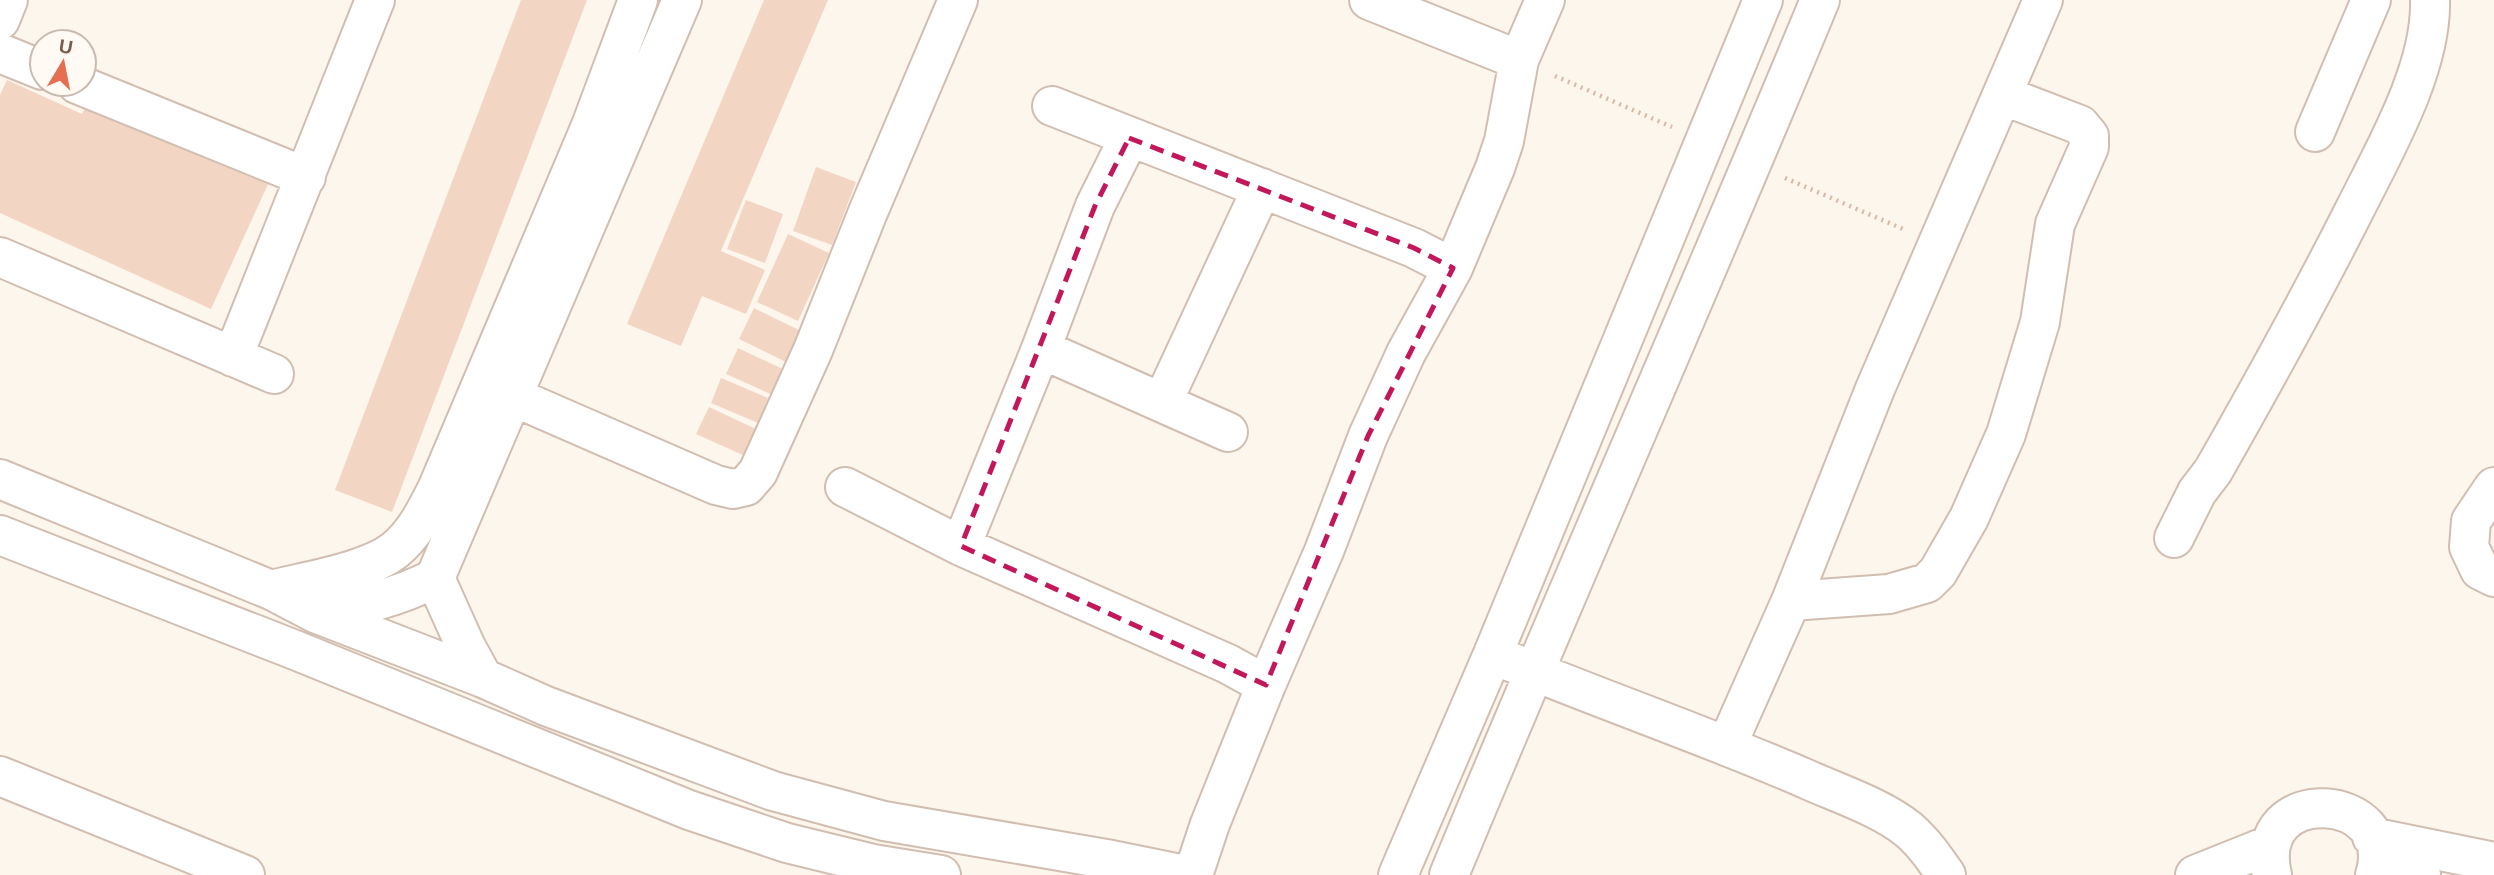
<svg xmlns="http://www.w3.org/2000/svg" width="2494" height="875" font-family="Helvetica,sans-serif">
  <rect width="100%" height="100%" fill="#fdf6ec"/>
  <path fill="#f3d5c3" d="M521,0H587L392,512L335,490Z
    M764,0H828L721,251L765,270L746,314L702,296L681,346L627,324Z
    M7,80L82,114L89,99L269,182L211,309L0,213V95Z
    M816,167L856,182L832,245L793,231Z
    M746,200L783,214L765,263L727,249Z
    M788,234L829,253L798,321L757,302Z
    M754,308L803,332L788,363L739,339Z
    M738,348L787,371L775,396L726,374Z
    M721,378L768,398L758,423L711,403Z
    M709,407L758,430L745,456L696,434Z"/>
  <g fill="none" stroke-linecap="round" stroke-linejoin="round">
    <defs>
      <path id="minor" d="M1369,0L1519,60
        M0,20L8,0
        M0,53L42,70
        M77,84L306,177
        M1052,106L1414,248L1453,268
        M2315,132L2371,0
        M0,257L274,374
        M1041,349L1228,432
        M233,357L375,0
        M514,397L716,485L733,489L746,486L758,472L813,350L868,212L958,0
        M1163,401L1262,188
        M0,479L271,590L315,613L483,678L546,706L773,791L884,821L1112,860L1186,875
        M845,487L961,546L1228,664L1266,685
        M2494,487L2471,521L2469,547L2480,570L2494,577
        M0,535L295,650L689,810L787,843L873,864L941,875
        M2174,538L2197,492L2213,471C2262,385 2310,298 2355,209C2385,149 2432,68 2430,0
        M961,546L1041,349L1095,206L1129,138
        M435,578L466,647L483,678
        M271,590C306,581 367,572 395,550C415,534 427,509 438,487L591,126L638,0
        M1791,601L1889,594L1927,583L1938,572L1969,518L2006,434L2040,322L2055,224L2089,147V136L2080,125L2002,95
        M317,613C359,606 397,598 435,578L682,0
        M1511,662C1608,702 1707,736 1804,778C1837,793 1881,807 1909,830C1924,843 1935,859 1946,875
        M1727,745L1791,601L1875,389L2043,0
        M0,776L245,875
        M2372,837L2494,862
        M2378,866L2421,875
        M1193,875L1210,824L1266,685L1324,551L1368,436L1406,353L1453,268L1495,168L1504,141L1519,60L1545,0
        M1398,875L1493,654L1763,0
        M1449,875C1570,582 1699,293 1820,0
        M2195,875L2270,845
        M2272,875C2250,780 2401,792 2375,875"/>
    </defs>
    <use href="#minor" stroke="#d1beb0" stroke-width="42"/>
    <path stroke="#d9b8a5" stroke-width="4.5" stroke-dasharray="2 5" stroke-linecap="butt" d="M1555,76L1672,127
      M1785,178L1903,229"/>
    <use href="#minor" stroke="#fff" stroke-width="38"/>
  </g>
  <path fill="none" stroke="#c2185b" stroke-width="5" stroke-dasharray="14 9" stroke-linejoin="round" d="M1129,138L1414,248L1453,268L1368,436L1266,685L961,546L1095,206Z"/>
  <g transform="translate(63 63) rotate(10)"><circle r="33" fill="#fffaf3" stroke="#cabbb1" stroke-width="2"/>
  <path d="M0-5L12 26L0 18L-12 26Z" fill="#e76f51"/>
  <text y="-10" font-size="19" font-weight="bold" text-anchor="middle" fill="#7a5c4d">U</text>
  </g>
</svg>
